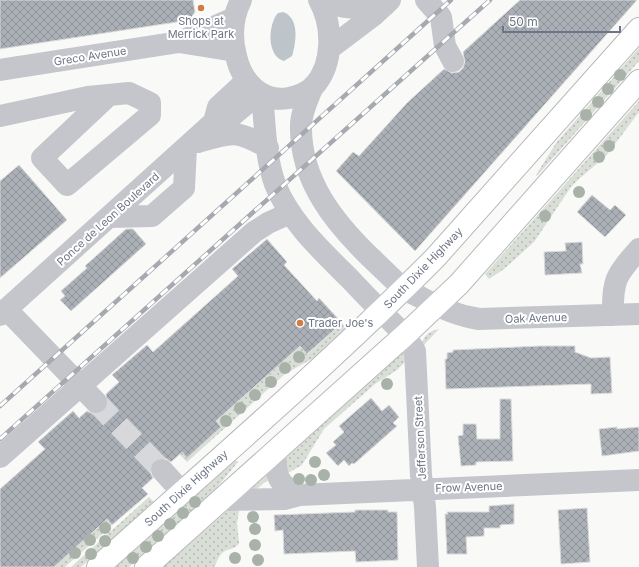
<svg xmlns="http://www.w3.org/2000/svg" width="639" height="567" font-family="Inter,sans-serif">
  <defs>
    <pattern id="grass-dots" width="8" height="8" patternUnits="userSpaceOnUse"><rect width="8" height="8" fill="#d9ded7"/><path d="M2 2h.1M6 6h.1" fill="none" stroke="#b4b9b4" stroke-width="1.8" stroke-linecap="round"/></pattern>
    <pattern id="building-cross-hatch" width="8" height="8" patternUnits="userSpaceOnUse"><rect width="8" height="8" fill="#abb0b7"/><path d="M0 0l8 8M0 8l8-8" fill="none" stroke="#8f949a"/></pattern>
  </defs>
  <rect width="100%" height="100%" fill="#f9f9f8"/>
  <path fill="url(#grass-dots)" d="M639,48V61L537,176L536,175L556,143Z
    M639,101V112L606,156L580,178L571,187L534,242L504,269L489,279L485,274Z
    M342,323L347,328L317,356L285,374L187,462L179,454L182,452L187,458L221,427L216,421L300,346L308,354Z
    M439,329L421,348C422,337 428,331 439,329Z
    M404,353L409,358L397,370L375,384L324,429L302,465L288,473L284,459L401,354Z
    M235,460L238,462L215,490L129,567H116Z
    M267,474L273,478L265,482L257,489L249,490Z
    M149,497L154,502L81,567H71Z
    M229,509L239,511L237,523L239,543C236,549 231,548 225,551C218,555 218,561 214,567H163Z
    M107,519L112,525L65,567H54Z"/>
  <path fill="#bdc4ca" d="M283,12C300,18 296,43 292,56L284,61C266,56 268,24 278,13Z"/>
  <path fill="url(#building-cross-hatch)" stroke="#dbdbda" d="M0,0H193L195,12L190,19L177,22L0,49Z
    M520,0H637L415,251L336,171L353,152L359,156L407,103L444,69L452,73L459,72L463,68L465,62L463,52Z
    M19,165L67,220L0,278V181Z
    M592,195L610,210L615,205L626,215L605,237L577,212Z
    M126,229H133L146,244L71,311L60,300L65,296L61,291L87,268L85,266Z
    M267,239L287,262L284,265L317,301L319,298L342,323L307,354L300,346L216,421L221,427L187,458L182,452L171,462L165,458H160L154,461L150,467V472L153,478L142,488L148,494L112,525L107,519L54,567H0V489L45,449L38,442L73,411L79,418L87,411L93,414H99L104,411L108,405L106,394L119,382L112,375L147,345L153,352L238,276L232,269Z
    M582,242L583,264H580L582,273L545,275L544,252L566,251L565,243Z
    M539,346H575V352L591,358L610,357L612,393L591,394V384L446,389L445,359H447V353L453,352V350Z
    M371,398L382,411L389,405L399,417L393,423L397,426L354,464L352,463L349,466L344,460L338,466L326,453L336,445L333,442L344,432L339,426Z
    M500,399H511L513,461L476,462V465L461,466L458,436L463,435V424H476L477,439H500Z
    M617,427V429L639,427V451L602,456L599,429Z
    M514,504V524L500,525V528H484V536L466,537L467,554H447L445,514H448L447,512H489V506Z
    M587,508L590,562L561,564L558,510Z
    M355,510H388V512H397L398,560L356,562L355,551L284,554L283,530L275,531L274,515L355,512Z"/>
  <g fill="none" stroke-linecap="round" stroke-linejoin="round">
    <path stroke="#d6d8db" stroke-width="22" stroke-dasharray="22 11" stroke-linecap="butt" d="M96,402L162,470"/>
    <defs>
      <path id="highway" d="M98,567C212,465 327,366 435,258L639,29
        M146,567L405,335L459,284L639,81"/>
    </defs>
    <use href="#highway" stroke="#b7b9bd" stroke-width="24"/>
    <path stroke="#c4c6cb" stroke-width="22" d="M241,0C232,18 231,37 236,56C242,82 261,103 289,98C298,96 307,93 314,86C334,64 333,25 319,0
      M322,0C342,10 363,9 385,5
      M426,0L441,17L445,46L453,61
      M179,42L235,51
      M329,49L374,15L390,0
      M0,70L179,42L234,18
      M313,86C308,99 301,112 301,126C300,180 334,222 370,257C381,267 392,279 403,288C409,292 416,295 422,298C441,308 458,316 479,319L639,314
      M262,94C265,124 265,156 275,184C290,222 322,251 350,279C368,298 386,317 405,335L415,351L421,475L425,507L428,567
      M0,116L88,97L129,93L150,103V115L67,185L42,158L109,95
      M214,122L218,107L246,81
      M198,142C231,132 237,129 268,148
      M110,217L152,216L184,188L186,148
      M6,309L96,402
      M0,315L214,122L232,116L259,93
      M613,315C612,280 616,275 639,249
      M275,451C276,476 276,483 299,495
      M0,457L254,232L268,223L290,213
      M162,470L182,492
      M221,500L284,499L299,495L639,480"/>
    <use href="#highway" stroke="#fff" stroke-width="22"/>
    <defs>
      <path id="rail" d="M0,406L451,0
        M0,439L490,0"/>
    </defs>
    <use href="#rail" stroke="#a6a9b0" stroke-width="4.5"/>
    <use href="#rail" stroke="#fff" stroke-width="3" stroke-dasharray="9" stroke-linecap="butt"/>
  </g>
  <g fill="#a8b2a8">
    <circle cx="620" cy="75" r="6"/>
    <circle cx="608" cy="89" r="6"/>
    <circle cx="598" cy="102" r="6"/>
    <circle cx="586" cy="115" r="6"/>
    <circle cx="609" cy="146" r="6"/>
    <circle cx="599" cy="157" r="6"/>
    <circle cx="579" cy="192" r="6"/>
    <circle cx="545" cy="216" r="6"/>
    <circle cx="299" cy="357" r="6"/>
    <circle cx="285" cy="368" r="6"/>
    <circle cx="271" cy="382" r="6"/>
    <circle cx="387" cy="384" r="6"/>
    <circle cx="255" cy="395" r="6"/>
    <circle cx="240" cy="408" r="6"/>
    <circle cx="226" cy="421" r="6"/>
    <circle cx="315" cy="462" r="6"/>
    <circle cx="324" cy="475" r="6"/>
    <circle cx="299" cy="479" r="6"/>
    <circle cx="311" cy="480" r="6"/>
    <circle cx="195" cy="502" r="6"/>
    <circle cx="183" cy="513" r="6"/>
    <circle cx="253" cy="517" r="6"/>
    <circle cx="170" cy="524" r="6"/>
    <circle cx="105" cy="528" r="6"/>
    <circle cx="255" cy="529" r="6"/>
    <circle cx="158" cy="536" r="6"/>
    <circle cx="90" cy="540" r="6"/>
    <circle cx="105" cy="541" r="6"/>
    <circle cx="255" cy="545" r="6"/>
    <circle cx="146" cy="547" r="6"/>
    <circle cx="75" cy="553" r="6"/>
    <circle cx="91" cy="554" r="6"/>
    <circle cx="133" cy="558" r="6"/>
    <circle cx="235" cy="558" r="6"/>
    <circle cx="258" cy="560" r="6"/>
  </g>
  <g fill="#d37c3f" stroke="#fff" stroke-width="1.5">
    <circle cx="201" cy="8" r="4"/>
    <circle cx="300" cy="323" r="4"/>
  </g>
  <g text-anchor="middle" stroke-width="4" stroke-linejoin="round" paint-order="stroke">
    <g font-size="11" fill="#6c7585" stroke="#fff">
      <text x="201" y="25">Shops at<tspan x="201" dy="13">Merrick Park</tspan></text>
      <text x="308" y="327" text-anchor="start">Trader Joe's</text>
    </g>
    <g font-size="11" fill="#6c7585" stroke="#fff">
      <text transform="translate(90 56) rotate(-9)" y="4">Greco Avenue</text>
      <text transform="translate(108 219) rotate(-42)" y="4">Ponce de Leon Boulevard</text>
      <text transform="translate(423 268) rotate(-46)" y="4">South Dixie Highway</text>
      <text transform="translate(536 318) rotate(-2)" y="4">Oak Avenue</text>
      <text transform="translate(420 438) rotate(-93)" y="4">Jefferson Street</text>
      <text transform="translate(469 487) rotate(-2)" y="4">Frow Avenue</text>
      <text transform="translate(186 488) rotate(-42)" y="4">South Dixie Highway</text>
    </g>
  </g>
  <path d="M503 26v6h117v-6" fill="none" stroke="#6c7585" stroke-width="2"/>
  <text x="509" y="26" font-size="12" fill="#6c7585" stroke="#ffffff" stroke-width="3" paint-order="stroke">50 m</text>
</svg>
